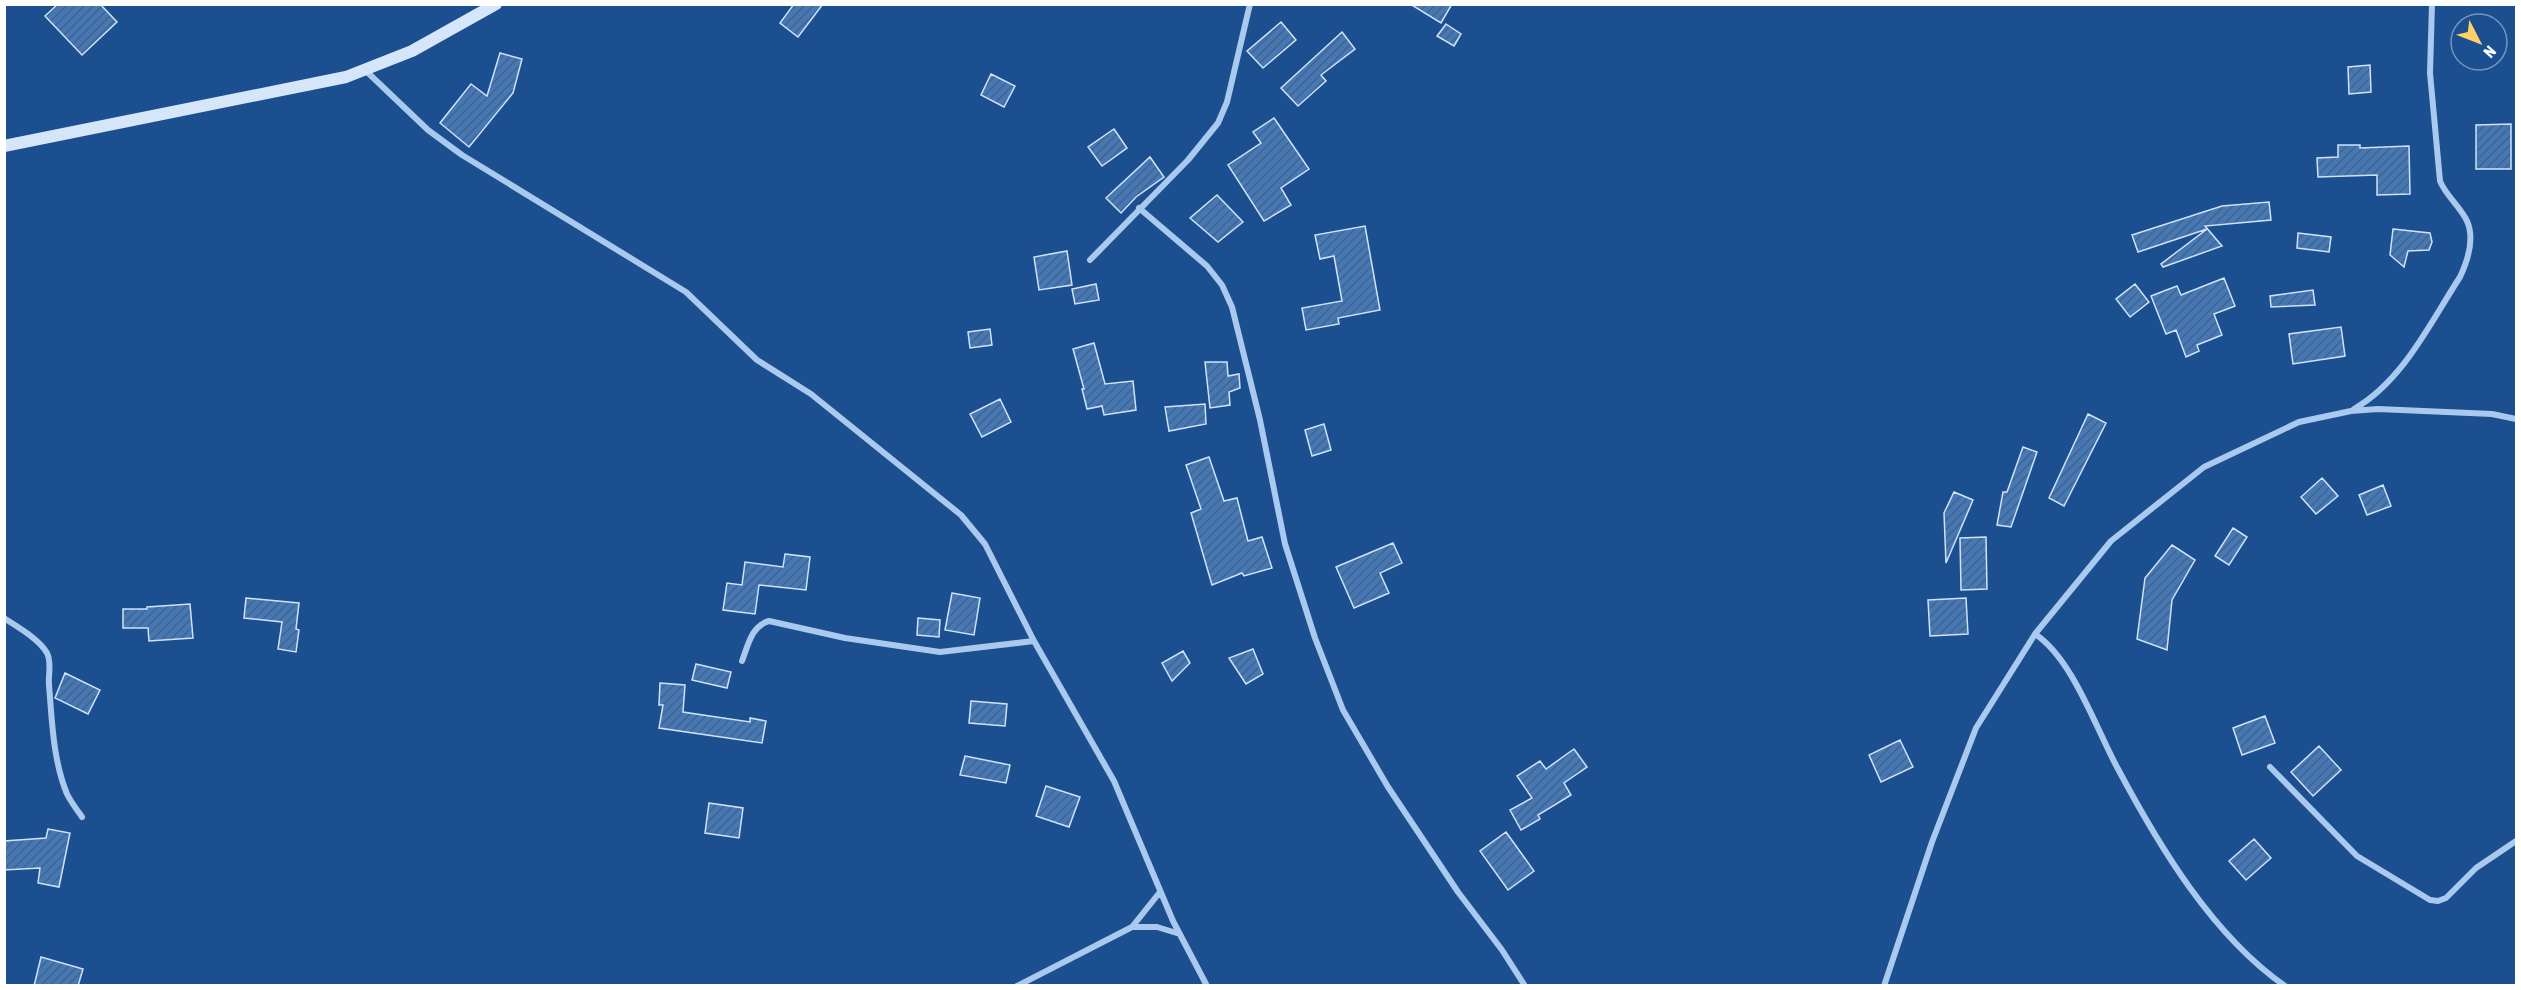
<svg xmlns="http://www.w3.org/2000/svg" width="2521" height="990" font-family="'Asap Condensed',sans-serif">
  <defs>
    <pattern id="building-hatch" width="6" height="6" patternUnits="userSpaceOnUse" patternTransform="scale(1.5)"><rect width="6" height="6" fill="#4478b7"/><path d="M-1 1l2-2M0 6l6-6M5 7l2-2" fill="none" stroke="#486282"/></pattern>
  </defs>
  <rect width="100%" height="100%" fill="#1b4f8f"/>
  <path fill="url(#building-hatch)" stroke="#cfe3fa" stroke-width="1.5" d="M58,4H100L117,22L82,55L45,16Z
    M794,4H823L798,37L780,23Z
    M1410,4H1452L1441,23Z
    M1281,22L1296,40L1263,68L1247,51Z
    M1446,24L1461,34L1454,46L1437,36Z
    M1342,32L1355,49L1321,75L1326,81L1298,106L1281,88Z
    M500,53L522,59L513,93L469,147L440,123L471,84L487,96Z
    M2370,65L2371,92L2349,94L2348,67Z
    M991,74L1015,86L1004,107L981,95Z
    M1274,118L1309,169L1281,188L1291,205L1264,221L1228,165L1261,143L1253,132Z
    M2511,124V169H2476V125Z
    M1114,129L1127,148L1102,166L1088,147Z
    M2338,145H2360V148L2409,146L2410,194L2377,195V175L2318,177L2317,158L2338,157Z
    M1150,157L1164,177L1136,197L1121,213L1106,198Z
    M1217,195L1243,222L1218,242L1190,218Z
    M2269,202L2271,220L2205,226L2222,246L2163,267L2161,264L2207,229L2138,252L2132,235L2222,206Z
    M1365,226L1380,310L1338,318L1339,324L1306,330L1302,308L1342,301L1334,256L1320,259L1315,235Z
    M2393,229L2430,233L2432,242L2429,250L2408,251L2404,267L2390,255Z
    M2298,233L2331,237L2329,252L2297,248Z
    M1067,251L1072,285L1039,290L1034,257Z
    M2224,278L2235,306L2214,314L2222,335L2197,345L2199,351L2186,357L2176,330L2166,334L2151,296L2177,286L2181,295Z
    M1096,284L1099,300L1075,304L1072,289Z
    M2135,284L2149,302L2130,317L2116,299Z
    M2313,290L2315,305L2271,307L2270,296Z
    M2341,327L2345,356L2293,364L2289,334Z
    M990,329L992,345L970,348L968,332Z
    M1094,343L1105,384L1133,381L1136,410L1104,415L1102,406L1087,409L1082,389H1084L1073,349Z
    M1205,362H1227L1228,376L1239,374L1240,388L1229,392L1230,405L1210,408Z
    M1000,399L1011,422L982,437L970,414Z
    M1205,404L1206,424L1169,431L1165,407Z
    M2088,414L2106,423L2064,506L2049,498Z
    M1324,424L1331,450L1312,456L1305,430Z
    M2023,447L2037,452L2011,527L1997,525L2003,492H2007Z
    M1209,457L1224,501L1237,498L1248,541L1262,537L1272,568L1244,576L1242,573L1212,585L1191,513L1201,509L1186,465Z
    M2322,478L2338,496L2316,514L2301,497Z
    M2383,485L2391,506L2367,515L2359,495Z
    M1954,492L1973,500L1946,563L1944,513Z
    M2233,528L2247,537L2229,565L2215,556Z
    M1986,537L1987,589L1961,590L1960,538Z
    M1393,543L1402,563L1380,573L1389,593L1354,608L1336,567Z
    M2172,545L2195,560L2172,600L2167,650L2137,639L2145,578Z
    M785,554L810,557L806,590L759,585L755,614L723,610L727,583L742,585L745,562L783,567Z
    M952,593L980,598L974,635L945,630Z
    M246,598L299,603L296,629L299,630L296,652L278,649L282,622L244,618Z
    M1966,598L1968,634L1930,636L1928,600Z
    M190,604L193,638L149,641L148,628H123V609H147V607Z
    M918,618L940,620L939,637L917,635Z
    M1253,649L1263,674L1246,684L1229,658Z
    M1183,651L1190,663L1172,681L1162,663Z
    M696,664L731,672L727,688L692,680Z
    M65,673L100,690L88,714L55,698Z
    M660,683L685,685L683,712L750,722V718L766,721L762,743L659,728L663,705H659Z
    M971,701L1007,704L1005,726L969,723Z
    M2265,716L2275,743L2242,755L2233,728Z
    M1900,740L1913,767L1881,782L1869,755Z
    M2319,746L2341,770L2313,796L2291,772Z
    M1574,749L1587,767L1564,783L1571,795L1538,815L1540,819L1521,830L1510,810L1532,798L1517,776L1540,761L1546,769Z
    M965,756L1010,765L1006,783L960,775Z
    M1046,786L1080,797L1069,827L1036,816Z
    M709,803L743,808L739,838L705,833Z
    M48,829L70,833L59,887L38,883L40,868L4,870V841L46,838Z
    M1506,832L1534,871L1508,890L1480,851Z
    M2254,839L2271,858L2246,880L2229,861Z
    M41,957L83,969L78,986H34Z"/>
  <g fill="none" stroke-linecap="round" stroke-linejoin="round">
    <path stroke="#a9c9ee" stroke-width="6" d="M365,70L428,130L462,155L686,292L757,360L811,394L961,515L985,544L1034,641L1114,781L1173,921L1207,986
      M1139,208L1207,266L1222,285L1232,307L1260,420L1285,544L1315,638L1343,710L1388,787L1458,892L1502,950L1525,986
      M1090,260L1188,160L1218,123L1227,102L1250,4
      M2354,409C2403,381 2430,323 2460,277C2468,260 2475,239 2467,221C2460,206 2446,196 2440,181L2430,73L2432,4
      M4,618C18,627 39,639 47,653C52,663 48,675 49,685C52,721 53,760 67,794C71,802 77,810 82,817
      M2035,634C2073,659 2096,729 2118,769C2159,846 2212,935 2285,986
      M742,661C748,646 751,626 769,621L845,638L940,652L1034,641
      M2270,767L2357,856L2430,900L2438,901L2446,898L2476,868L2516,841
      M1132,927H1157L1180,934
      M1017,986L1132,927L1160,892
      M1884,986L1932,842L1976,728L2035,634L2111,541L2204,467L2299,422L2351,411L2378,409L2492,414L2516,419"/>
    <path stroke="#d6e6fa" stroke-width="12" d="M4,146L346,77L412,51L496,4"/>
  </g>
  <rect width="2521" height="990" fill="none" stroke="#ffffff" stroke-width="12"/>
  <g transform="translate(2479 42) rotate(132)"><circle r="28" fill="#1b4f8f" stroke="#7695bc" stroke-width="1.5"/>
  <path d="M0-4.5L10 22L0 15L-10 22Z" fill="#ffd166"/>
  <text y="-9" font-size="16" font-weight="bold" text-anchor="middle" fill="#ffffff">N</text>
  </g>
</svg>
